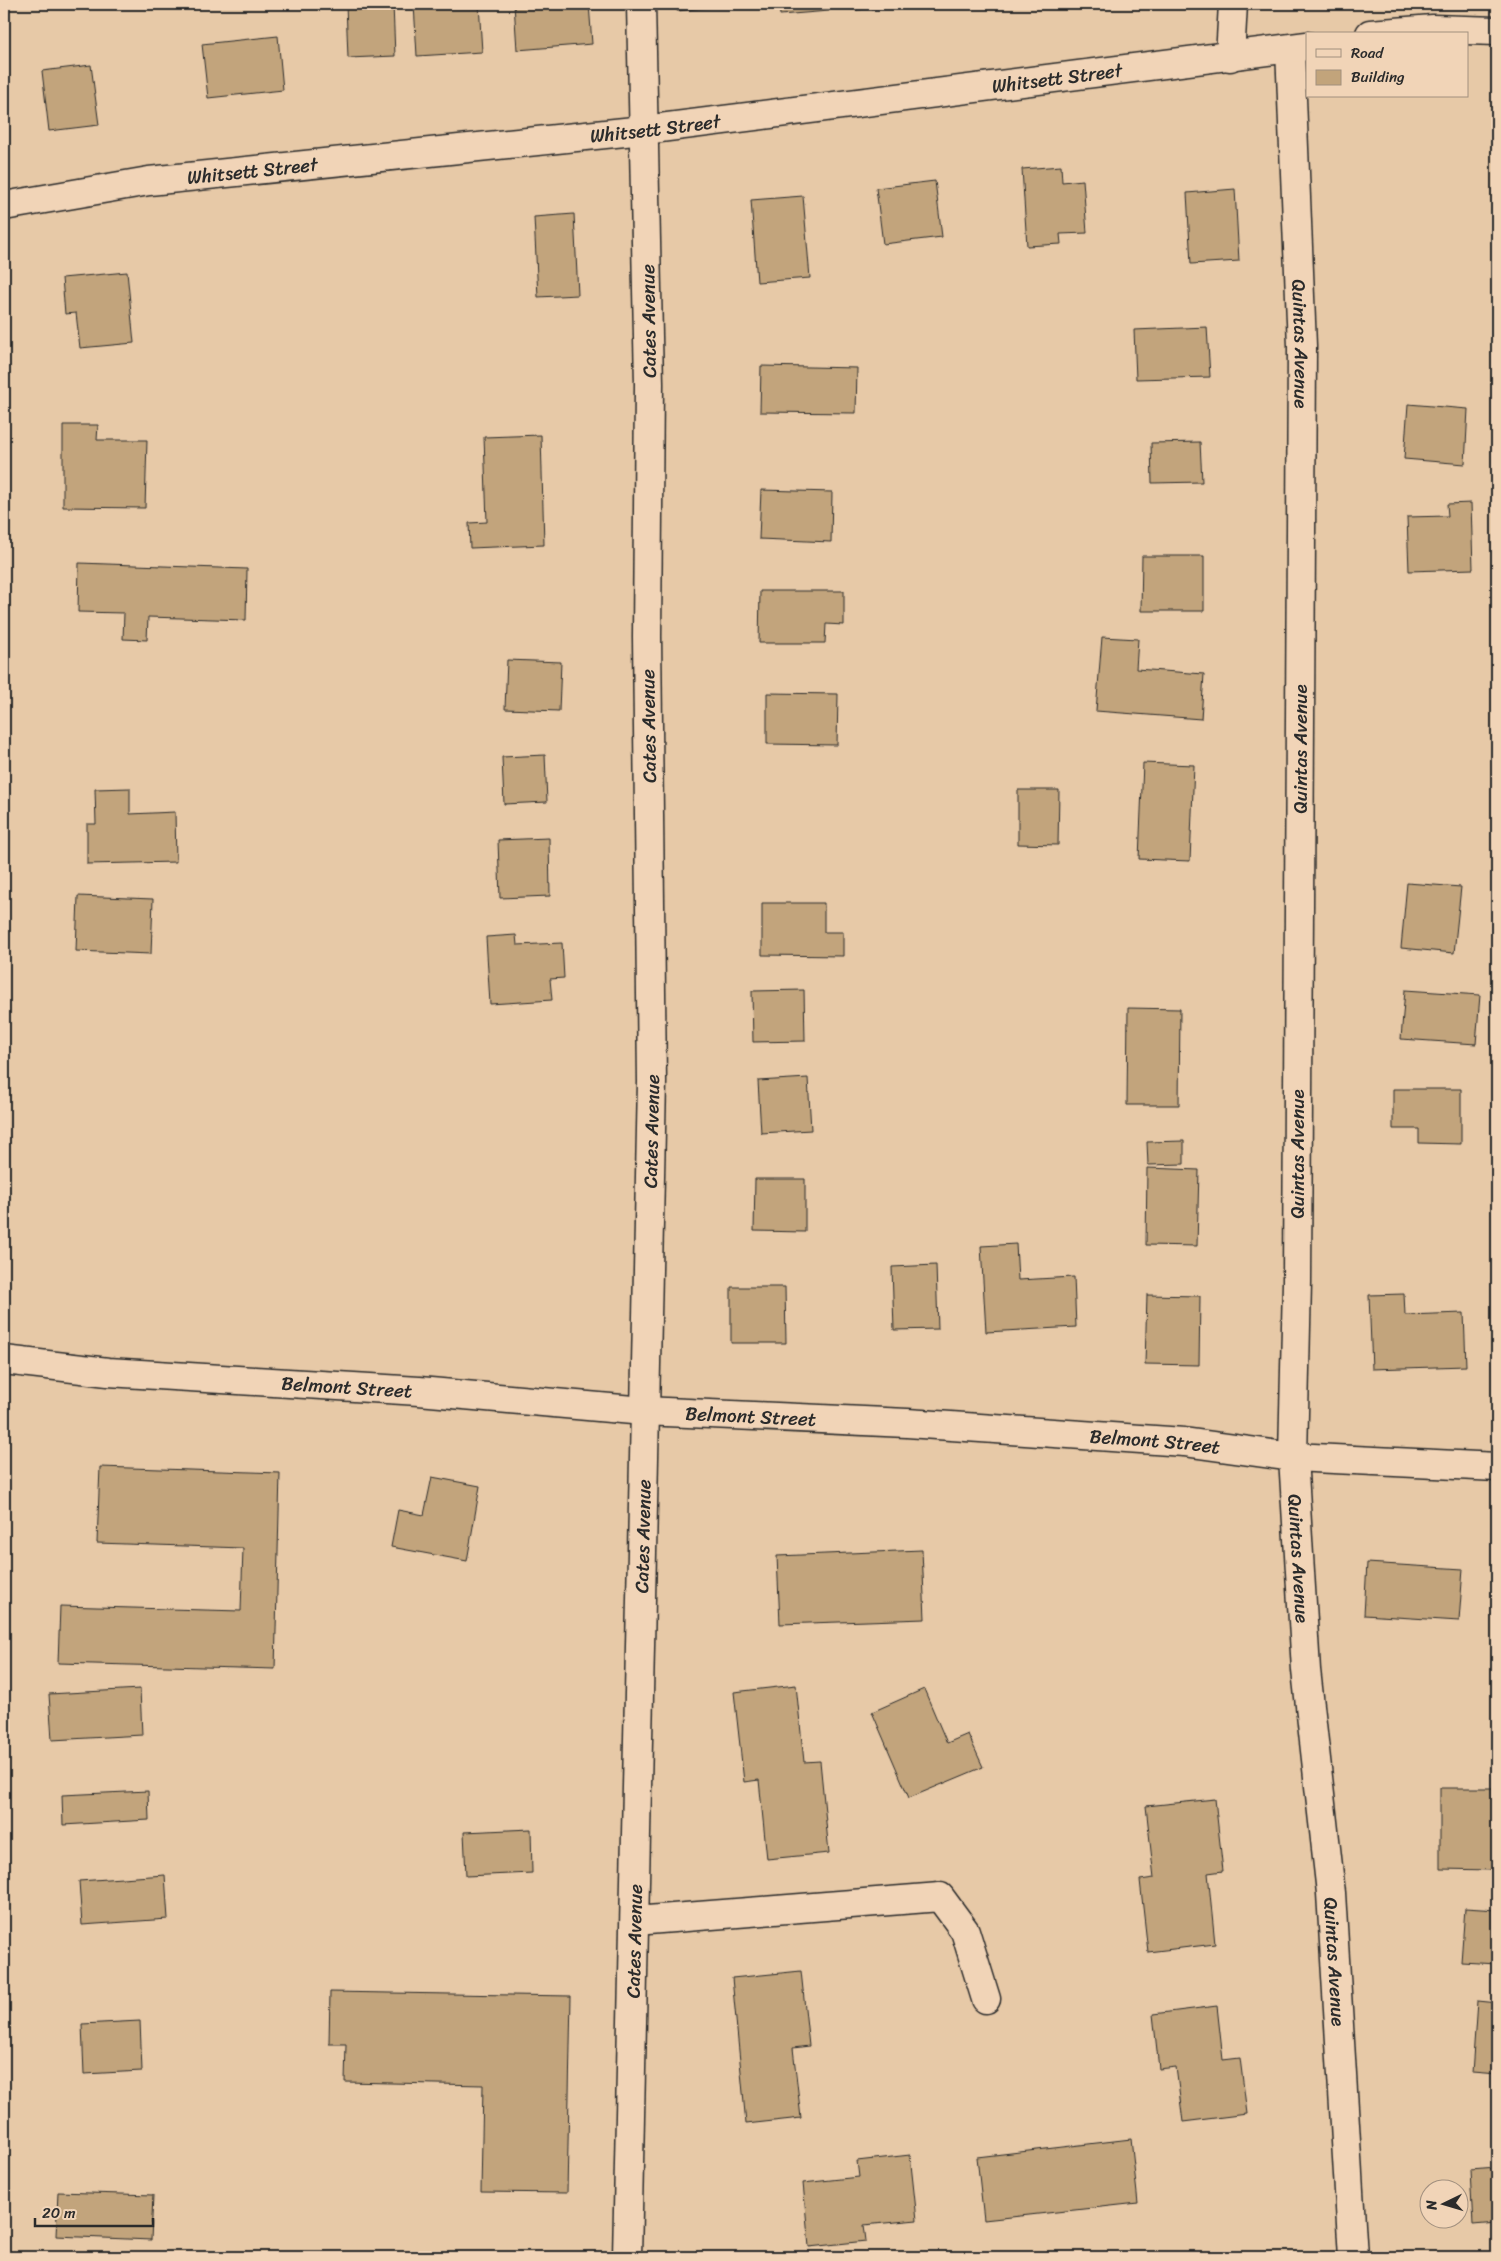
<svg xmlns="http://www.w3.org/2000/svg" width="1501" height="2261" font-family="Sriracha,sans-serif">
  <rect width="100%" height="100%" fill="#e7c9a7"/>
  <filter id="ink" filterUnits="userSpaceOnUse"><feTurbulence type="fractalNoise" baseFrequency=".02" numOctaves="2"/><feDisplacementMap in="SourceGraphic" scale="10" xChannelSelector="R" yChannelSelector="G"/><feConvolveMatrix kernelMatrix="1 2 1 2 8 2 1 2 1" color-interpolation-filters="sRGB"/></filter>
  <g filter="url(#ink)">
    <path fill="#c4e8a2" stroke="#788a66" d="M1439,4H1497V8L1439,6Z"/>
    <path fill="#c2a47b" stroke="#2b2b2b" d="M346,4H393L395,56L348,58Z
      M414,4H479L482,52L417,56Z
      M514,4H589L592,44L517,50Z
      M676,4H726V6L677,11Z
      M779,4H828L829,11L780,15Z
      M856,4H909L910,6L856,10Z
      M933,4H987L933,7Z
      M278,36L283,90L208,98L202,44Z
      M91,65L99,125L49,131L42,71Z
      M1061,166L1062,182L1083,180L1087,233L1060,234L1061,244L1027,246L1022,169Z
      M935,181L942,237L883,244L876,188Z
      M1235,189L1239,261L1191,264L1187,193Z
      M803,196L810,278L757,282L751,200Z
      M574,214L578,295L538,297L534,217Z
      M127,272L134,343L80,348L76,313L65,314L62,278Z
      M1207,327L1210,377L1136,379L1134,330Z
      M761,366L857,368L856,413L760,412Z
      M1408,404L1468,409L1465,464L1404,459Z
      M63,425H98L97,440H147L145,508L63,507Z
      M541,435L544,545L470,548L469,523L487,522L484,437Z
      M1200,442L1202,482L1152,483L1151,443Z
      M761,490L832,492L831,542L759,539Z
      M1471,503L1473,569L1409,571L1407,517L1448,516L1447,504Z
      M1142,556H1204V611H1141Z
      M79,563L247,569L246,620L148,617L147,640L123,639L124,613L78,612Z
      M760,591H844V625L826,624L825,643H759Z
      M1102,637L1138,639L1136,669L1204,674L1201,719L1096,711Z
      M507,660L561,662L559,711L505,709Z
      M767,693L838,694L837,745L767,744Z
      M545,755L547,802L504,804L502,757Z
      M1143,763L1194,765L1190,861L1139,859Z
      M130,788V814L175,812L176,862L87,864V824H96L95,789Z
      M1018,790H1059L1058,845L1018,844Z
      M549,838L550,896L500,898L498,840Z
      M1407,883L1461,887L1454,953L1401,948Z
      M78,896L153,899L151,954L76,951Z
      M762,903H824V932H843V956L762,955Z
      M516,935L517,945L562,943L564,978L550,979L552,1000L490,1004L486,937Z
      M804,990L805,1041L753,1042L752,991Z
      M1405,990L1480,995L1476,1044L1401,1039Z
      M1128,1008L1180,1009L1179,1105H1127Z
      M808,1078L811,1130L761,1133L758,1081Z
      M1393,1089H1461V1144L1419,1143V1129H1393Z
      M1184,1141V1164L1148,1165L1147,1142Z
      M1147,1168L1199,1170L1197,1246L1146,1245Z
      M755,1179H805V1232L754,1231Z
      M1016,1244L1018,1280L1074,1277L1076,1327L986,1332L981,1246Z
      M936,1265L938,1329L894,1330L892,1267Z
      M731,1287H785L786,1343H731Z
      M1404,1294L1405,1315L1464,1313L1466,1366L1372,1369L1369,1295Z
      M1147,1295L1200,1296L1199,1365L1145,1364Z
      M100,1467L280,1473L275,1669L58,1663L60,1606L241,1611L243,1548L97,1543Z
      M432,1477L480,1486L467,1561L391,1547L398,1510L424,1515Z
      M922,1550L925,1619L780,1624L777,1556Z
      M1367,1563L1463,1569L1459,1621L1364,1615Z
      M796,1685L804,1762L820,1761L829,1853L767,1859L759,1780L744,1782L734,1692Z
      M140,1689L142,1735L52,1740L49,1694Z
      M924,1689L947,1743L968,1734L983,1767L909,1798L872,1712Z
      M1440,1788H1494L1493,1870L1440,1869Z
      M148,1791L149,1820L63,1825L62,1795Z
      M1215,1799L1223,1871L1208,1873L1215,1944L1148,1952L1140,1880L1154,1878L1146,1806Z
      M531,1829L532,1873L466,1876L464,1832Z
      M165,1875L168,1919L82,1925L79,1881Z
      M1465,1908L1497,1910V1964L1461,1962Z
      M801,1971L809,2046L793,2048L801,2118L746,2124L732,1978Z
      M330,1992L571,1996L567,2193L481,2192L483,2085L345,2082L346,2044H329Z
      M1477,2001L1497,2003V2075L1472,2073Z
      M1217,2006L1223,2060L1240,2058L1247,2114L1183,2122L1176,2067L1159,2069L1153,2014Z
      M140,2021L142,2071L84,2074L82,2024Z
      M1131,2139L1138,2203L984,2220L977,2157Z
      M910,2155L917,2220L864,2225L866,2241L809,2247L803,2183L859,2177L857,2161Z
      M1497,2168V2223L1473,2225L1470,2170Z
      M58,2192L153,2195L151,2240L56,2236Z"/>
    <g fill="none" stroke-linecap="round" stroke-linejoin="round">
      <defs>
        <g id="minor">
          <path d="M1370,34L1433,29L1497,31"/>
          <path id="s1" d="M1290,49L1302,346L1297,1282L1293,1457L1306,1670L1331,1893L1353,2257"/>
          <path d="M1230,57L1233,4"/>
          <path id="s2" d="M4,206L149,181L644,130L1307,46"/>
          <path id="s3" d="M4,1360L108,1372L419,1391L644,1411L907,1423L1184,1442L1293,1457L1497,1467"/>
          <path d="M635,1921L940,1897L965,1931L986,1999"/>
          <path id="s4" d="M627,2257L652,1082L647,637L649,384L641,4"/>
        </g>
      </defs>
      <use href="#minor" stroke="#2b2b2b" stroke-width="31"/>
      <use href="#minor" stroke="#f1d4b7" stroke-width="28"/>
    </g>
  </g>
  <g text-anchor="middle" stroke-width="4" stroke-linejoin="round" paint-order="stroke">
    <g font-size="19" fill="#2b2b2b" stroke="#f1d4b7">
      <text dy="7" stroke="none"><textPath href="#s2" startOffset="1061">Whitsett Street</textPath></text>
      <text dy="7" stroke="none"><textPath href="#s2" startOffset="656">Whitsett Street</textPath></text>
      <text dy="7" stroke="none"><textPath href="#s2" startOffset="251">Whitsett Street</textPath></text>
      <text transform="translate(648 321) rotate(-91)" y="7">Cates Avenue</text>
      <text dy="7" stroke="none"><textPath href="#s1" startOffset="295">Quintas Avenue</textPath></text>
      <text transform="translate(648 726) rotate(-91)" y="7">Cates Avenue</text>
      <text transform="translate(1300 749) rotate(-90)" y="7">Quintas Avenue</text>
      <text dy="7" stroke="none"><textPath href="#s4" startOffset="1126">Cates Avenue</textPath></text>
      <text transform="translate(1297 1154) rotate(-90)" y="7">Quintas Avenue</text>
      <text dy="7" stroke="none"><textPath href="#s3" startOffset="344">Belmont Street</textPath></text>
      <text dy="7" stroke="none"><textPath href="#s3" startOffset="749">Belmont Street</textPath></text>
      <text dy="7" stroke="none"><textPath href="#s3" startOffset="1154">Belmont Street</textPath></text>
      <text dy="7" stroke="none"><textPath href="#s4" startOffset="721">Cates Avenue</textPath></text>
      <text dy="7" stroke="none"><textPath href="#s1" startOffset="1510">Quintas Avenue</textPath></text>
      <text dy="7" stroke="none"><textPath href="#s4" startOffset="316">Cates Avenue</textPath></text>
      <text dy="7" stroke="none"><textPath href="#s1" startOffset="1915">Quintas Avenue</textPath></text>
    </g>
  </g>
  <rect width="1501" height="2261" fill="none" stroke="#f1d4b7" stroke-width="20"/>
  <rect x="10" y="10" width="1481" height="2241" fill="none" stroke="#2b2b2b" stroke-width="2" filter="url(#ink)"/>
  <rect x="1306" y="32" width="162" height="65" fill="#f1d4b7" stroke="#a2907f"/>
  <rect x="1316" y="49" width="25" height="8" fill="#f1d4b7" stroke="#a2907f"/>
  <text x="1351" y="58" font-size="15" fill="#2b2b2b">Road</text>
  <rect x="1316" y="70" width="25" height="15" fill="#c2a47b" stroke="#a2907f"/>
  <text x="1351" y="82" font-size="15" fill="#2b2b2b">Building</text>
  <g transform="translate(1444 2204) rotate(265)"><circle r="24" fill="#f1d4b7" stroke="#a2907f"/>
  <path d="M0-4L9 19L0 12L-9 19Z" fill="#2b2b2b"/>
  <text y="-8" font-size="14" font-weight="bold" text-anchor="middle" fill="#2b2b2b">N</text>
  </g>
  <path d="M35 2218v8h118v-8" fill="none" stroke="#2b2b2b" stroke-width="2.5"/>
  <text x="42" y="2218" font-size="15" fill="#2b2b2b" stroke="#f1d4b7" stroke-width="4" paint-order="stroke">20 m</text>
</svg>
